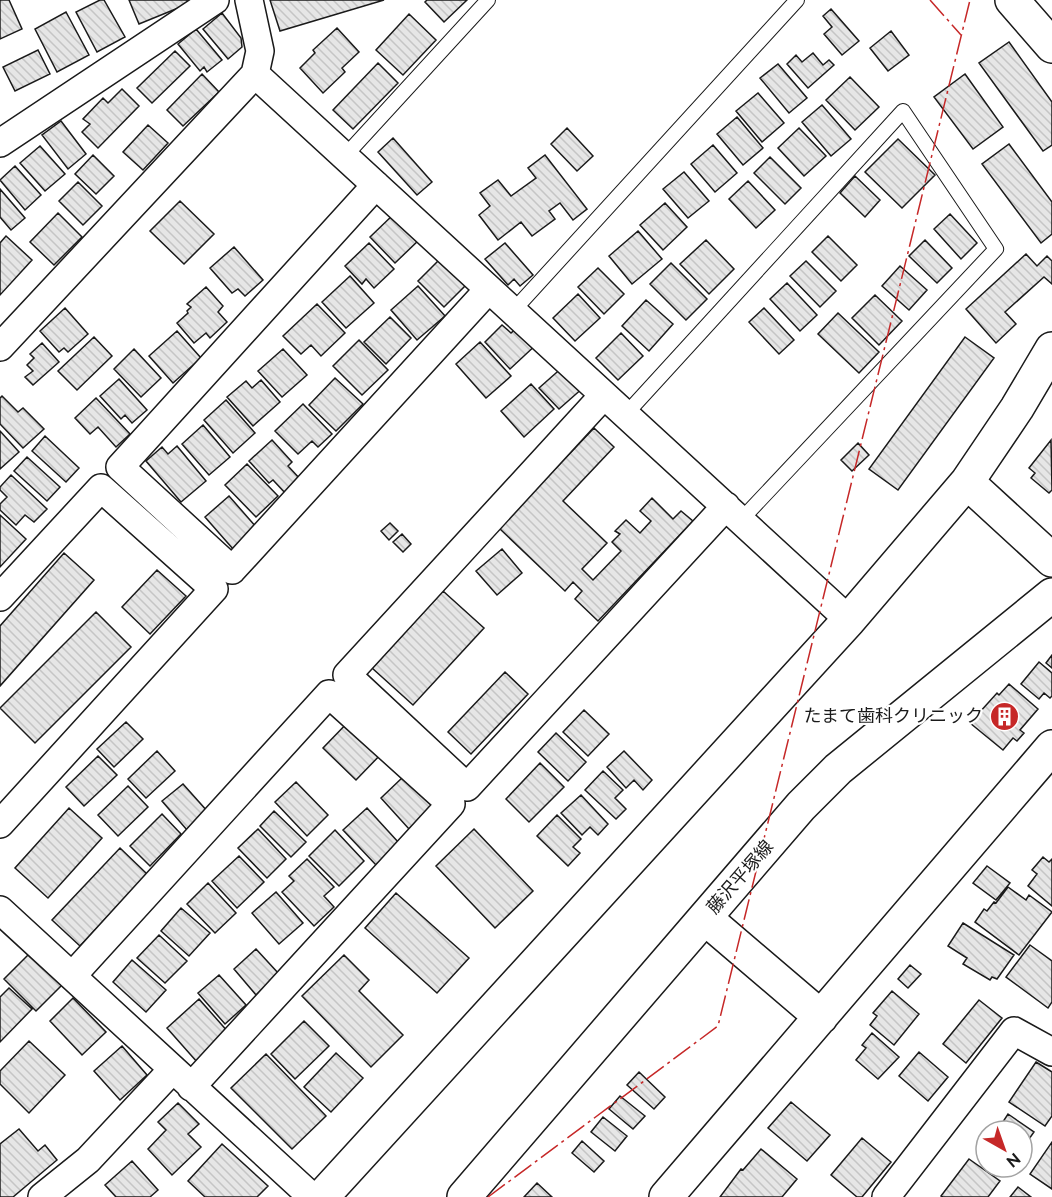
<svg xmlns="http://www.w3.org/2000/svg" width="1052" height="1197" font-family="Raleway,'Noto Sans JP',sans-serif">
  <defs>
    <pattern id="building-back-hatch" width="6" height="6" patternUnits="userSpaceOnUse" patternTransform="scale(1.5)"><rect width="6" height="6" fill="#e6e6e6"/><path d="M-1 5l2 2M0 0l6 6M5-1l2 2" fill="none" stroke="#c5c5c5"/></pattern>
  </defs>
  <rect width="100%" height="100%" fill="#fff"/>
  <path fill="url(#building-back-hatch)" stroke="#1a1a1a" stroke-width="1.5" d="M0,0H9L22,29L0,39Z
    M100,0H104L125,37L97,52L76,12Z
    M129,0H187L188,4L139,24Z
    M270,0H384L280,31Z
    M427,0H467L444,22L425,2Z
    M831,9L859,41L842,55L824,34L832,27L823,16Z
    M66,12L89,55L57,72L35,29Z
    M222,13L241,38L242,47L228,59L203,29Z
    M409,14L436,40L403,75L376,50Z
    M337,28L359,52L342,68L345,72L323,93L300,68L315,53L313,50Z
    M196,29L222,60L207,72L204,67L200,71L178,44Z
    M891,31L909,55L888,71L870,48Z
    M1009,42L1052,102V145L1043,151L979,63Z
    M38,50L50,74L15,91L3,67Z
    M175,51L190,66L152,103L137,88Z
    M813,53L823,65L829,60L834,65L808,88L787,64L796,55L802,62Z
    M378,63L398,83L353,129L333,110Z
    M778,64L807,98L789,113L760,78Z
    M202,74L219,92L183,126L167,110Z
    M965,74L1003,127L973,149L934,97Z
    M850,77L879,107L855,130L826,100Z
    M122,89L139,106L98,148L82,132L90,124L83,119L103,98L108,103Z
    M758,93L784,123L762,142L736,111Z
    M822,105L851,139L831,156L802,122Z
    M737,117L763,148L743,165L717,134Z
    M61,121L86,154L68,169L42,135Z
    M148,125L168,143L143,170L123,152Z
    M567,128L593,156L577,171L551,144Z
    M799,128L826,156L804,176L778,148Z
    M393,138L432,182L417,195L378,152Z
    M898,139L935,175L902,208L865,172Z
    M1009,144L1052,202V234L1041,243L982,164Z
    M713,145L737,173L715,192L691,164Z
    M40,146L65,174L45,191L20,163Z
    M93,155L114,176L96,194L75,174Z
    M545,155L587,209L573,220L560,203L549,211L555,219L532,236L521,222L498,240L479,215L490,206L480,193L498,180L511,196L536,178L528,168Z
    M770,157L801,188L785,204L754,173Z
    M15,166L41,195L25,210L0,180Z
    M684,172L709,201L688,218L663,189Z
    M855,176L880,200L865,217L840,193Z
    M748,181L775,210L756,228L729,199Z
    M78,182L102,206L83,225L59,201Z
    M0,189L25,218L11,230L0,217Z
    M180,201L214,234L184,264L150,231Z
    M665,203L687,227L663,250L640,225Z
    M396,212L421,238L395,263L370,237Z
    M58,213L82,237L54,265L30,242Z
    M950,214L977,243L961,259L934,229Z
    M638,231L662,259L632,284L609,256Z
    M6,236L32,260L0,295V243Z
    M828,236L857,265L841,281L812,252Z
    M706,240L734,269L709,294L680,264Z
    M925,240L952,268L937,283L909,256Z
    M369,243L394,269L374,288L366,279L362,284L345,266Z
    M505,243L533,275L520,286L514,279L508,285L485,259Z
    M234,247L263,280L245,296L238,289L232,293L210,268Z
    M445,254L471,280L444,307L418,281Z
    M1026,254L1037,266L1047,256L1052,261V284L1044,277L1005,312L1016,324L996,343L966,309Z
    M806,261L836,291L820,307L790,276Z
    M671,263L707,299L686,320L650,284Z
    M900,266L927,290L909,310L882,286Z
    M598,268L624,294L604,314L578,287Z
    M350,276L374,303L346,328L322,302Z
    M787,283L817,315L800,331L770,299Z
    M418,286L445,316L417,340L391,310Z
    M206,287L223,306L218,312L227,322L210,338L206,333L194,343L177,323L188,313L187,311L191,307L187,304Z
    M578,294L600,318L575,341L553,318Z
    M875,295L902,321L879,345L852,318Z
    M646,300L673,324L649,351L622,326Z
    M317,304L345,333L321,356L311,345L301,354L283,336Z
    M65,308L88,334L68,352L64,348L59,352L40,331Z
    M764,308L794,340L779,354L749,322Z
    M838,313L879,352L859,373L818,334Z
    M390,317L411,338L386,364L364,342Z
    M522,323L539,342L510,369L485,342L502,325L511,333Z
    M177,331L201,358L173,383L149,356Z
    M621,333L643,356L618,380L596,358Z
    M94,337L112,356L77,390L58,371Z
    M965,337L994,358L898,490L869,469Z
    M359,340L388,370L362,395L333,366Z
    M480,342L511,376L486,398L456,364Z
    M42,343L59,362L33,385L25,377L33,371L27,365L34,358L30,354Z
    M134,349L161,378L141,397L114,369Z
    M283,349L307,375L282,397L258,371Z
    M565,365L584,387L559,409L539,388Z
    M335,378L363,404L336,431L309,405Z
    M119,379L147,410L132,423L125,415L121,419L100,396Z
    M261,380L280,402L253,426L227,397L246,381L252,388Z
    M531,384L554,409L524,437L501,411Z
    M2,396L18,412L23,408L44,429L23,448L0,424V398Z
    M96,398L130,434L116,447L98,427L90,434L75,418Z
    M226,400L255,433L233,453L204,420Z
    M303,404L332,434L318,447L312,441L298,454L275,431Z
    M203,425L230,457L209,475L182,444Z
    M594,428L614,447L563,501L607,543L582,569L593,580L621,551L612,542L620,534L615,531L626,520L640,533L651,521L640,511L652,498L673,519L681,511L693,521L598,621L575,599L582,591L573,582L565,591L499,528Z
    M0,431L19,452L0,469Z
    M45,436L79,468L66,482L32,451Z
    M272,440L292,462L288,466L301,480L286,494L273,480L269,483L249,461Z
    M1051,440L1052,490L1049,493L1031,478L1035,473L1029,468Z
    M858,443L869,455L852,471L841,460Z
    M177,446L206,481L181,502L146,461L162,447L168,454Z
    M27,457L60,487L47,501L14,471Z
    M247,464L278,496L256,517L225,485Z
    M11,475L47,509L34,522L25,515L16,525L0,510V504L7,497L0,490V487Z
    M229,496L257,528L233,549L205,517Z
    M0,515L26,539L0,567Z
    M390,523L398,531L389,540L381,531Z
    M402,534L411,544L403,552L393,542Z
    M502,549L522,573L497,595L476,571Z
    M64,553L94,580L0,686V626Z
    M157,570L186,596L150,634L122,607Z
    M443,591L484,628L413,705L372,668Z
    M96,612L131,647L35,743L0,708Z
    M1052,655V668L1046,663Z
    M1039,662L1052,673V696L1050,698L1044,693L1039,699L1021,684Z
    M505,672L528,694L471,754L448,732Z
    M1009,684L1038,709L1020,730L1024,733L1017,741L1013,738L1003,750L970,723L997,693L999,695Z
    M584,710L609,734L588,756L563,732Z
    M351,719L384,751L356,780L323,748Z
    M126,722L143,739L114,767L97,749Z
    M556,733L586,762L568,781L538,752Z
    M157,751L175,771L146,798L128,779Z
    M624,751L652,780L643,790L634,780L626,788L607,767Z
    M98,756L117,775L84,806L66,787Z
    M540,763L564,787L529,822L506,799Z
    M603,771L623,790L615,798L626,809L616,819L585,790Z
    M404,776L433,806L409,829L381,798Z
    M296,782L328,815L307,836L275,802Z
    M183,784L208,812L187,830L162,801Z
    M128,786L148,807L118,836L98,815Z
    M581,795L608,824L598,835L590,827L582,835L561,813Z
    M69,808L102,838L48,898L15,868Z
    M367,808L399,843L376,865L343,830Z
    M274,811L306,842L291,857L260,826Z
    M162,814L181,834L150,866L130,846Z
    M557,815L581,839L573,847L580,853L568,866L537,836Z
    M258,829L286,859L267,878L238,848Z
    M474,829L533,891L495,928L436,866Z
    M335,830L364,861L339,886L309,856Z
    M120,848L147,874L80,946L52,920Z
    M239,856L264,882L237,908L212,881Z
    M1043,857L1049,862L1052,859V906L1028,886L1037,874L1032,870Z
    M307,859L334,887L324,896L334,907L314,926L282,892L294,881L289,876Z
    M987,866L1010,883L996,900L973,883Z
    M208,883L236,913L215,933L187,904Z
    M1008,887L1026,900L1029,895L1052,912L1019,955L975,922L984,909L987,911L994,902L996,903Z
    M276,892L303,923L279,944L252,913Z
    M396,893L469,958L437,993L365,928Z
    M181,908L210,933L189,956L161,931Z
    M963,923L1014,955L997,979L992,977L990,980L963,964L967,958L948,946Z
    M159,935L187,961L165,983L137,958Z
    M1030,945L1052,961V1002L1048,1008L1006,977Z
    M256,949L279,974L256,995L234,969Z
    M30,953L62,985L36,1011L4,979Z
    M344,955L369,980L359,991L403,1035L371,1067L302,996Z
    M132,960L166,990L146,1012L113,982Z
    M910,965L921,974L908,988L898,979Z
    M219,975L246,1005L225,1024L198,993Z
    M9,988L32,1009L0,1042V997Z
    M892,991L919,1014L894,1045L870,1025L877,1016L873,1013Z
    M73,998L106,1032L82,1055L50,1021Z
    M199,999L229,1033L197,1062L167,1028Z
    M979,1000L1002,1018L966,1063L943,1044Z
    M304,1021L329,1046L295,1079L271,1054Z
    M872,1033L899,1057L878,1079L856,1060L866,1048L862,1045Z
    M29,1041L65,1075L29,1113L0,1084V1071Z
    M122,1046L147,1075L120,1100L94,1071Z
    M919,1052L948,1077L928,1101L899,1076Z
    M336,1053L363,1078L331,1112L304,1087Z
    M266,1054L326,1116L292,1149L231,1088Z
    M1036,1062L1052,1072V1116L1045,1126L1009,1102Z
    M639,1072L665,1097L654,1109L627,1085Z
    M620,1096L645,1116L633,1129L609,1109Z
    M791,1102L830,1135L807,1161L768,1128Z
    M178,1103L199,1124L188,1134L201,1147L172,1175L148,1149L166,1130L158,1122Z
    M1008,1114L1034,1132L1022,1149V1131H997Z
    M603,1117L627,1136L615,1151L591,1132Z
    M19,1129L38,1151L45,1145L57,1160L13,1197H0V1144Z
    M862,1138L891,1162L862,1197H857L831,1175Z
    M582,1141L604,1161L594,1172L572,1153Z
    M1052,1142V1189L1030,1174Z
    M222,1144L268,1186L257,1197H205L188,1181Z
    M761,1149L797,1179L782,1197H720L741,1169L743,1170Z
    M969,1159L1000,1181L988,1197H943L941,1196Z
    M132,1161L158,1190L150,1197H116L105,1185Z
    M537,1183L552,1197H524Z
    M1018,1187L1031,1197H1010Z"/>
  <g fill="none" stroke-linecap="round" stroke-linejoin="round">
    <defs>
      <path id="service" d="M345,156L488,0
        M513,311L797,0
        M626,414L903,111L996,249L741,520"/>
      <path id="minor" d="M255,74L849,620
        M0,143L215,0
        M376,185L120,467L232,570L489,289
        M0,347L255,74L260,51L249,0
        M604,395L347,675L467,787L726,506
        M0,597L101,488L214,589L0,824
        M0,910L312,1197
        M72,976L329,694L451,804L191,1087
        M42,1197L88,1160L173,1069
        M886,1197L1014,1031L1052,1052"/>
      <path id="tertiary" d="M1012,0L1052,46
        M967,482L1052,560
        M705,918L821,1017
        M322,1197L849,620L967,482L1017,408L1052,349
        M666,1197L1052,747"/>
      <path id="primary" d="M464,1197L801,806L838,769L1052,595"/>
    </defs>
    <use href="#service" stroke="#1a1a1a" stroke-width="16"/>
    <use href="#minor" stroke="#1a1a1a" stroke-width="30"/>
    <use href="#tertiary" stroke="#1a1a1a" stroke-width="36"/>
    <use href="#primary" stroke="#1a1a1a" stroke-width="36"/>
    <use href="#service" stroke="#fff" stroke-width="14"/>
    <use href="#minor" stroke="#fff" stroke-width="27"/>
    <use href="#tertiary" stroke="#fff" stroke-width="33"/>
    <use href="#primary" stroke="#fff" stroke-width="33"/>
    <path stroke="#c62828" stroke-width="1.5" stroke-dasharray="21 4.5 3 4.5" stroke-linecap="butt" d="M930,0L961,35
      M488,1197L718,1026L970,0"/>
  </g>
  <defs>
    <symbol id="building-disc" viewBox="-11 -11 22 22"><circle r="9.5" fill="#c62828" stroke="#fff"/><path d="M-4-6H4V6H1V3H-1V6H-4ZM-2.5-4.3h1.7v1.8h-1.7ZM.8-4.3h1.7v1.8H.8ZM-2.5-1h1.7V.8h-1.7ZM.8-1h1.7V.8H.8Z" fill="#fff"/></symbol>
  </defs>
  <g fill-rule="evenodd">
    <use href="#building-disc" x="988" y="700" width="33" height="33"/>
  </g>
  <g text-anchor="middle" stroke-width="4.5" stroke-linejoin="round" paint-order="stroke">
    <g font-size="18" fill="#1a1a1a" stroke="#fff" text-anchor="end">
      <text x="983" y="722">たまて歯科クリニック</text>
    </g>
    <g font-size="18" fill="#1a1a1a" stroke="#fff">
      <text transform="translate(740 877) rotate(-49)" y="6">藤沢平塚線</text>
    </g>
  </g>
  <g transform="translate(1004 1149) rotate(140)"><circle r="28" fill="#ffffff" stroke="#a3a3a3" stroke-width="1.5"/>
  <path d="M0-4.5L10 22L0 15L-10 22Z" fill="#c62828"/>
  <text y="-9" font-size="16" font-weight="bold" text-anchor="middle" fill="#1a1a1a">N</text>
  </g>
</svg>
